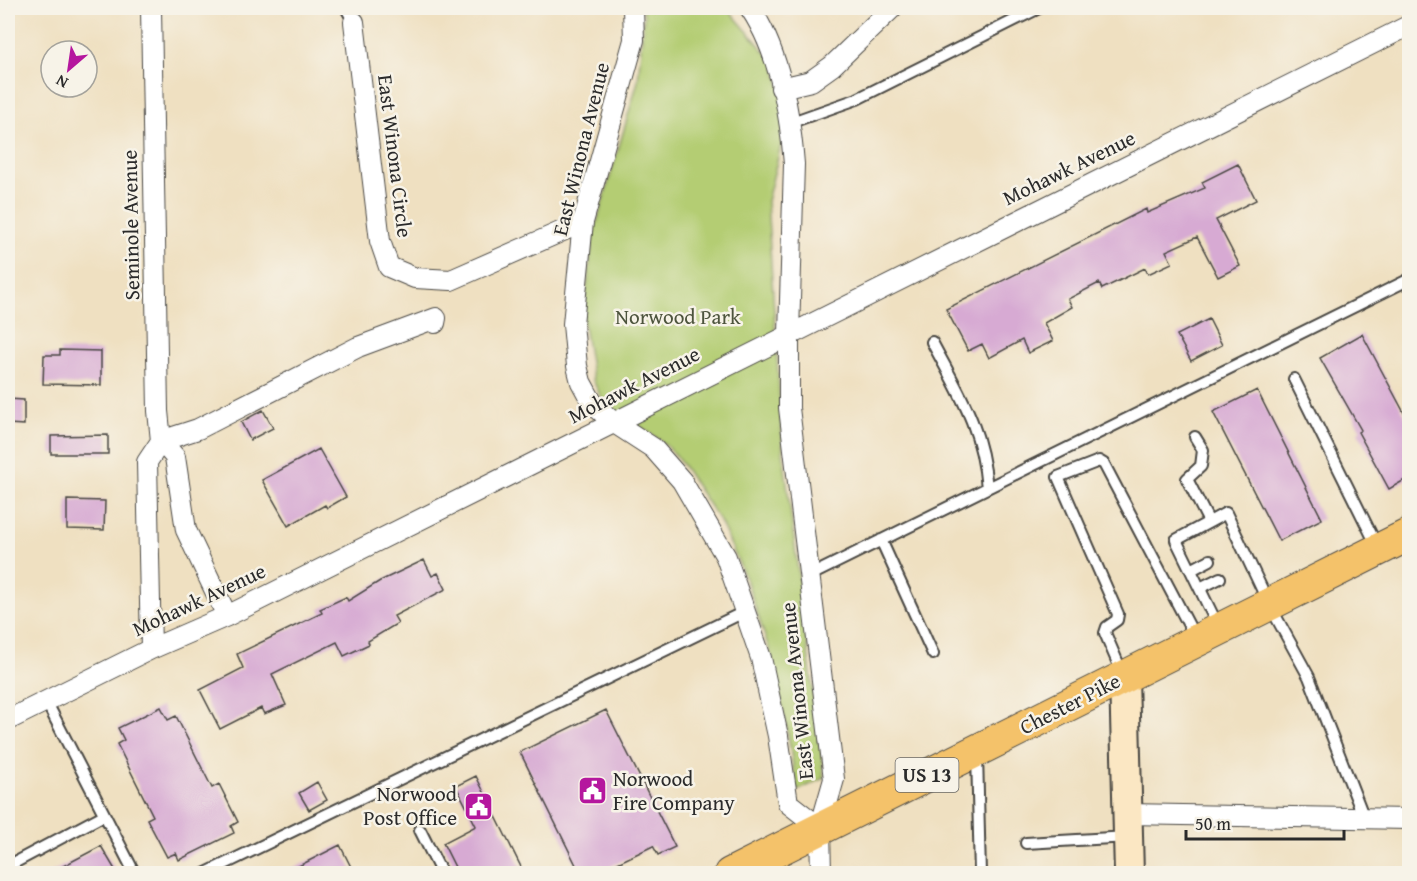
<svg xmlns="http://www.w3.org/2000/svg" width="1417" height="881" font-family="'Gentium Book Plus',serif">
  <rect width="100%" height="100%" fill="#f7f3e8"/>
  <filter id="ink" filterUnits="userSpaceOnUse"><feTurbulence type="fractalNoise" baseFrequency=".0167" numOctaves="2"/><feDisplacementMap in="SourceGraphic" scale="12" xChannelSelector="R" yChannelSelector="G"/><feConvolveMatrix kernelMatrix="1 2 1 2 8 2 1 2 1" color-interpolation-filters="sRGB"/></filter>
  <filter id="wash" filterUnits="userSpaceOnUse"><feTurbulence type="fractalNoise" baseFrequency=".008" numOctaves="4" result="noise"/><feDisplacementMap in="SourceGraphic" scale="24" xChannelSelector="R" yChannelSelector="G"/><feGaussianBlur stdDeviation="1.35" result="paint"/><feColorMatrix in="noise" values="0 0 0 0 0 0 0 0 0 0 0 0 0 0 0 0 0 1.4 0 .05"/><feComposite in="paint" operator="in"/></filter>
  <g filter="url(#wash)">
    <rect width="100%" height="100%" fill="#efe0c1"/>
    <path fill="#b4cd73" stroke="#707c4f" stroke-width="1.5" d="M642,8H727L774,62L788,117L767,201L783,452L824,778L797,791L788,734L771,655L746,579L721,523L676,455L660,440L609,405L601,397L593,380L583,320L593,236L638,81L644,15Z"/>
    <g id="blocks">
      <path fill="#d7aad3" d="M1238,164L1256,200L1216,220L1240,266L1218,277L1197,237L1166,251L1172,263L1148,274L1145,268L1102,289L1099,283L1068,299L1072,307L1044,323L1053,341L1028,353L1022,340L989,358L982,344L968,351L946,309L1146,209L1147,213L1205,188L1202,182Z
        M1209,319L1222,345L1191,361L1177,335Z
        M1362,334L1410,424V477L1389,489L1358,432L1361,430L1320,358Z
        M60,350L101,351V385L43,384L44,355H60Z
        M1257,390L1322,519L1279,541L1213,412Z
        M8,399L24,400V425L8,424Z
        M263,410L273,428L250,440L241,422Z
        M108,435V454H51V436Z
        M319,449L346,497L327,508L325,505L288,526L262,480Z
        M67,500L105,501L104,530L67,529Z
        M424,560L432,576L438,573L446,589L394,616L398,623L368,641L369,644L344,656L337,642L272,674L286,705L264,714L261,708L220,729L200,690L243,668L237,654L322,613L320,609L346,597L348,601L380,581Z
        M161,707L168,720L176,716L212,788L219,784L238,822L231,826L234,833L179,860L176,853L167,857L147,819L153,816L117,744L124,740L118,728Z
        M606,710L675,847L658,855L653,846L597,873H580L520,752Z
        M476,776L524,873H458L443,843L476,826L456,786Z
        M317,782L327,800L309,810L299,793Z
        M340,845L354,873H285Z
        M101,846L117,873H50Z"/>
    </g>
  </g>
  <g filter="url(#ink)">
    <use href="#blocks" fill-opacity="0" stroke="#484642" stroke-width="1.5"/>
    <g fill="none" stroke-linecap="round" stroke-linejoin="round">
      <defs>
        <path id="lane" d="M346,8L354,22
          M789,123L857,99L1039,8
          M932,342C960,395 982,427 987,488
          M1294,379L1377,546
          M1195,437L1203,450L1201,466L1187,479L1209,522
          M881,540L933,654
          M1191,570L1210,560
          M809,576L1410,279
          M1200,588L1220,578
          M1218,626L1176,540L1226,513L1269,604L1309,677L1364,818
          M1123,675L1105,633L1107,627L1117,620L1118,614L1058,477L1099,461L1104,464L1195,637
          M46,701L135,874
          M977,754L980,874
          M420,830L442,874
          M1026,843L1128,837
          M8,866L104,815
          M204,874L746,611"/>
        <path id="street" d="M151,8L158,411L161,441L175,457L186,530L227,616
          M633,8L634,40L583,222L573,324L577,366L581,382L593,404L613,422L653,448L682,481L726,557L761,658L778,736L788,803L820,828
          M750,8C779,51 790,113 794,164L789,334V408L834,779L820,828L821,874
          M354,22L380,241L389,267L415,278L451,280L583,222
          M781,88L811,81L832,66L892,8
          M151,649L147,462L161,441L198,429L358,347L436,318L435,323
          M8,720L151,649L227,616L1410,25
          M1127,814L1410,819"/>
        <path id="secondary" d="M1124,676L1129,874"/>
        <path id="primary" d="M730,874L1410,534"/>
      </defs>
      <use href="#lane" stroke="#484642" stroke-width="14"/>
      <use href="#street" stroke="#484642" stroke-width="22"/>
      <use href="#secondary" stroke="#484642" stroke-width="32"/>
      <use href="#primary" stroke="#484642" stroke-width="34"/>
      <use href="#lane" stroke="#fff" stroke-width="10"/>
      <use href="#street" stroke="#fff" stroke-width="20"/>
      <use href="#secondary" stroke="#fbe7c3" stroke-width="28"/>
      <use href="#primary" stroke="#f4c26a" stroke-width="32"/>
    </g>
  </g>
  <defs>
    <symbol id="civic-square" viewBox="-11 -11 22 22"><rect x="-9" y="-9" width="18" height="18" rx="4" fill="#b5179e" stroke="#f7f3e8"/><path d="M-.6-6.5H3V-4.5H.6V-3L4-1V1h2V6H-6V1h2V-1L-.6-3ZM-1.2 2.5V6h2.4V2.5Z" fill="#fff"/></symbol>
  </defs>
  <g fill-rule="evenodd">
    <use href="#civic-square" x="576" y="774" width="33" height="33"/>
    <use href="#civic-square" x="462" y="790" width="33" height="33"/>
  </g>
  <g text-anchor="middle" stroke-width="5" stroke-linejoin="round" paint-order="stroke">
    <rect fill="#f7f3e8" stroke="#686764" stroke-width="1.5" x="895.5" y="758" width="63" height="34" rx="4.5"/>
    <g font-size="20" font-weight="bold" fill="#2b2b2b">
      <text x="927" y="782">US 13</text>
    </g>
    <g font-size="21" fill="#2b2b2b" stroke="#f7f3e8">
      <text transform="translate(581 149) rotate(-76)" y="7">East Winona Avenue</text>
      <text transform="translate(395 156) rotate(83)" y="7">East Winona Circle</text>
      <text transform="translate(1069 168) rotate(-26)" y="7">Mohawk Avenue</text>
      <text transform="translate(131 225) rotate(-91)" y="7">Seminole Avenue</text>
      <text transform="translate(634 385) rotate(-27)" y="7">Mohawk Avenue</text>
      <text transform="translate(199 600) rotate(-25)" y="7">Mohawk Avenue</text>
      <text transform="translate(797 691) rotate(-96)" y="7">East Winona Avenue</text>
      <text transform="translate(1070 704) rotate(-27)" y="7">Chester Pike</text>
    </g>
    <g font-size="21" fill="#4d543d" stroke="#f7f3e8">
      <text x="678" y="324">Norwood Park</text>
    </g>
    <g font-size="21" fill="#2b2b2b" stroke="#f7f3e8" text-anchor="start">
      <text x="613" y="786">Norwood<tspan x="613" dy="24">Fire Company</tspan></text>
      <text x="457" y="801" text-anchor="end">Norwood<tspan x="457" dy="24">Post Office</tspan></text>
    </g>
  </g>
  <rect width="1417" height="881" fill="none" stroke="#f7f3e8" stroke-width="30"/>
  <g transform="translate(69 69) rotate(209)"><circle r="28" fill="#f7f3e8" stroke="#a5a39c" stroke-width="1.5"/>
  <path d="M0-4.5L10 22L0 15L-10 22Z" fill="#b5179e"/>
  <text y="-9" font-size="16" font-weight="bold" text-anchor="middle" fill="#2b2b2b">N</text>
  </g>
  <path d="M1186 830v9h158v-9" fill="none" stroke="#2b2b2b" stroke-width="3"/>
  <text x="1195" y="830" font-size="18" fill="#2b2b2b" stroke="#f7f3e8" stroke-width="4.5" paint-order="stroke">50 m</text>
</svg>
